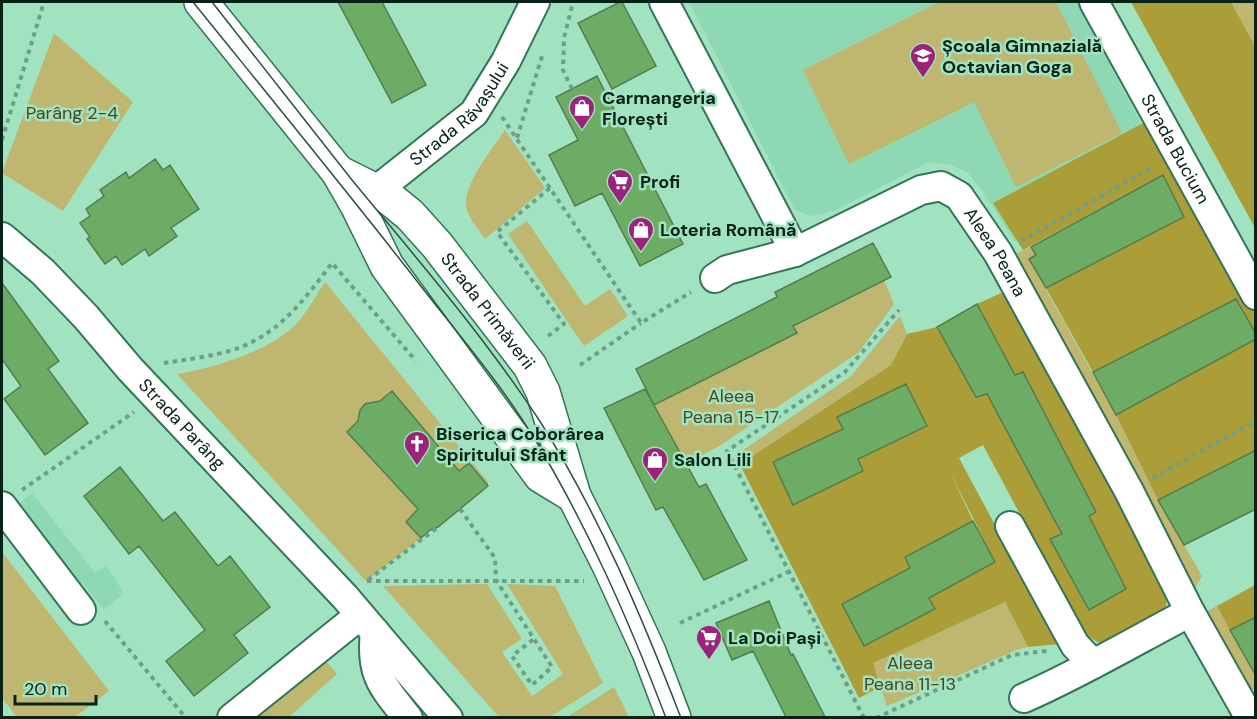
<svg xmlns="http://www.w3.org/2000/svg" width="1257" height="719" font-family="'DM Sans',sans-serif">
  <rect width="100%" height="100%" fill="#a1e3c1"/>
  <path fill="#8ed8b3" d="M689,2H1077L1158,156L1015,242L984,193L968,173L952,165L929,162L834,211L811,216L795,210Z
    M32,493L95,573L106,566L124,593L104,610L82,583L74,588L13,509Z"/>
  <path fill="#bfb66f" d="M939,2H1056L1122,133L1016,187L974,102L849,164L803,70Z
    M1231,2H1255V46Z
    M54,33L133,102L63,211L2,173Z
    M505,130L545,188L485,239C479,230 470,220 467,210C460,187 492,150 505,130Z
    M527,221L585,306L610,289L628,316L584,346L508,234Z
    M1031,247L1036,255L1029,259L1116,415L1158,500L1202,576L1194,590L1184,580L1015,254Z
    M884,280L894,304L859,352L721,445L686,464L654,405L796,333L793,326Z
    M325,282L488,482V486L459,471L392,391L380,401L365,404L360,410L358,421L347,432L418,509L406,522L421,538L366,581L177,374C216,367 272,351 299,321C309,309 317,294 325,282Z
    M900,316L907,334L891,365L742,463L736,455L851,376Z
    M2,552L109,691L75,717H17L2,698Z
    M487,584L522,639L502,652L532,696L563,674L507,584L555,586L603,683L550,717H499L383,586Z
    M1005,602L1028,647L1019,649L887,706L872,663Z
    M1217,606L1253,671L1255,670V689L1247,692L1204,613Z
    M324,659L337,674L289,717L258,718Z
    M614,687L629,717H567Z"/>
  <path fill="#ab9e38" fill-rule="evenodd" d="M1131,2H1231L1255,46V228Z
    M1149,120L1255,314V334L1236,300L1093,372L1046,288L1183,217L1163,175L1023,250L993,203Z
    M1010,289L1167,595L1166,608L1159,618L1112,644L1097,642L1084,634L983,445L959,458L1059,644L1028,647L1005,602L873,663L880,687L859,698L741,467L742,463L891,365L907,334L937,327L976,397L987,394L1062,534L1051,540L1088,609L1126,589L1089,516L1096,512L1023,373L1015,375L977,304ZM906,384L927,426L858,459L863,471L793,504L772,460L774,462L843,429L837,417ZM949,470L995,562L929,598L905,557L973,521Z
    M1255,339V450L1158,500L1116,415Z
    M1255,585V617L1230,630L1217,606Z"/>
  <path fill="#6dac65" stroke="#547c4f" stroke-width="1.5" d="M338,2H382L426,85L392,103Z
    M620,2H622L656,66L612,89L578,23Z
    M597,76L683,244L640,266L602,193L575,206L549,155L578,140L556,97Z
    M155,159L163,170L170,165L199,209L171,228L177,236L149,256L145,249L122,265L116,256L105,264L87,239L90,237L80,223L90,216L86,209L104,196L100,190L126,172L129,178Z
    M1163,175L1184,217L1046,288L1029,259L1036,255L1031,247Z
    M873,243L891,277L793,326L797,333L654,405L636,369L777,297L775,292Z
    M2,283L59,361L48,369L88,423L45,455L4,399L21,386L2,359Z
    M1236,299L1256,334V339L1116,415L1093,372Z
    M977,304L1015,375L1023,372L1096,512L1089,516L1126,589L1089,610L1050,539L1062,534L987,394L976,397L937,327Z
    M906,384L927,426L858,459L863,471L793,505L773,462L843,429L837,417Z
    M645,389L699,487L706,484L747,560L704,580L663,507L656,510L604,408Z
    M392,391L459,471L469,463L488,486L438,527L430,530L421,538L406,522L418,509L347,432L358,421L360,410L365,404L380,401Z
    M1256,450V509L1184,545L1158,500Z
    M120,467L163,521L175,512L218,566L230,556L270,607L234,635L248,653L194,696L166,661L205,630L139,546L129,554L84,496Z
    M973,521L995,562L929,598L935,609L864,646L842,604L910,568L905,557Z
    M769,601L791,655L793,654L825,717H786L753,651L732,660L716,623Z
    M1256,617V676L1230,630Z"/>
  <g fill="none" stroke-linecap="round" stroke-linejoin="round">
    <defs>
      <g id="minor">
        <path d="M664,2L795,252"/>
        <path id="s1" d="M1094,2L1256,295"/>
        <path id="s2" d="M359,204L474,113L506,61L535,2"/>
        <path id="s3" d="M2,237L43,272L86,317L130,369L345,597L448,718"/>
        <path id="s4" d="M715,278L727,270L795,252L921,190L941,186L959,196L998,253L1129,491L1190,612L1250,718"/>
        <path d="M2,506L81,610"/>
        <path d="M1010,526L1075,645L1093,664"/>
        <path d="M375,632C370,674 382,686 408,718"/>
        <path d="M1024,698C1081,673 1135,641 1190,612"/>
        <path d="M232,718L360,615"/>
      </g>
      <g id="major">
        <path d="M201,2L338,172L357,205L387,266L541,476L574,496"/>
        <path id="s5" d="M338,172L388,197L410,215L437,245L530,366L543,392L574,496L609,565L649,652L674,718"/>
      </g>
    </defs>
    <use href="#minor" stroke="#347457" stroke-width="32"/>
    <use href="#major" stroke="#347457" stroke-width="36"/>
    <path stroke="#6ca187" stroke-width="4" stroke-dasharray="4.5 4.5" stroke-linecap="butt" d="M572,89L563,70L564,38L573,2
      M502,117L641,323L691,292
      M517,138L543,53
      M2,140L44,2
      M1021,241L1153,167
      M548,336L564,324L497,232L550,188
      M164,363C189,359 217,356 241,347C282,331 307,296 332,263L416,361
      M580,365L641,323
      M1153,478L1256,421
      M22,490L134,412
      M460,509L495,558L496,580L552,667L532,685L512,656L534,639
      M368,580L438,527
      M367,581H584
      M105,621L186,718
      M680,623L788,572
      M864,718L727,451L845,372L899,310
      M876,718L1012,655L1047,651"/>
    <use href="#minor" stroke="#fff" stroke-width="28"/>
    <use href="#major" stroke="#fff" stroke-width="33"/>
    <path stroke="#2d5140" stroke-width="1.5" d="M193,2C269,96 346,190 420,285C459,335 501,384 534,438C588,527 629,621 666,718
      M212,2C259,61 305,121 352,180C417,259 485,337 541,423C599,515 642,617 681,718"/>
  </g>
  <defs>
    <symbol id="school-pin" viewBox="-11 -11 22 30"><path d="M0 17L-7.5 6A9.5 9.5 0 1 1 7.5 6Z" fill="#9c237b" stroke="#a1e3c1"/><path d="M0-5L7-2L0 1L-7-2ZM-4 1L0 2.5L4 1V4Q0 6-4 4Z" fill="#fff"/></symbol>
    <symbol id="shop-pin" viewBox="-11 -11 22 30"><path d="M0 17L-7.5 6A9.5 9.5 0 1 1 7.5 6Z" fill="#9c237b" stroke="#a1e3c1"/><path d="M-5-2.5h2.3a2.7 3.5 0 0 1 5.4 0H5L5.5 6h-11ZM-1.5-2.5h3a1.5 2.3 0 0 0-3 0Z" fill="#fff"/></symbol>
    <symbol id="supermarket-pin" viewBox="-11 -11 22 30"><path d="M0 17L-7.5 6A9.5 9.5 0 1 1 7.5 6Z" fill="#9c237b" stroke="#a1e3c1"/><path d="M-6-5.5h2.5l.6 2H6L4.5 2H-2.5L-4.4-4H-6ZM-1.5 3.2a1.3 1.3 0 1 0 .1 0ZM3 3.2a1.3 1.3 0 1 0 .1 0Z" fill="#fff"/></symbol>
    <symbol id="church-pin" viewBox="-11 -11 22 30"><path d="M0 17L-7.5 6A9.5 9.5 0 1 1 7.5 6Z" fill="#9c237b" stroke="#a1e3c1"/><path d="M-1.2-6h2.4v3.5h3.3v2.4h-3.3V6h-2.4V-.1h-3.3v-2.4h3.3Z" fill="#fff"/></symbol>
  </defs>
  <g fill-rule="evenodd">
    <use href="#school-pin" x="908" y="41" width="30" height="40"/>
    <use href="#shop-pin" x="567" y="93" width="30" height="40"/>
    <use href="#supermarket-pin" x="605" y="167" width="30" height="40"/>
    <use href="#shop-pin" x="626" y="215" width="30" height="40"/>
    <use href="#church-pin" x="402" y="429" width="30" height="40"/>
    <use href="#shop-pin" x="640" y="445" width="30" height="40"/>
    <use href="#supermarket-pin" x="694" y="623" width="30" height="40"/>
  </g>
  <g text-anchor="middle" stroke-width="5" stroke-linejoin="round" paint-order="stroke">
    <g font-size="18" font-weight="bold" fill="#072216" stroke="#a1e3c1" text-anchor="start">
      <text x="942" y="52">Școala Gimnazială<tspan x="942" dy="21">Octavian Goga</tspan></text>
      <text x="602" y="104">Carmangeria<tspan x="602" dy="21">Florești</tspan></text>
      <text x="640" y="188">Profi</text>
      <text x="660" y="236">Loteria Română</text>
      <text x="436" y="440">Biserica Coborârea<tspan x="436" dy="21">Spiritului Sfânt</tspan></text>
      <text x="674" y="466">Salon Lili</text>
      <text x="728" y="644">La Doi Pași</text>
    </g>
    <g font-size="18" fill="#072216" stroke="#a1e3c1">
      <text dy="6" stroke="none"><textPath href="#s2" startOffset="136">Strada Răvașului</textPath></text>
      <text dy="6" stroke="none"><textPath href="#s1" startOffset="168">Strada Bucium</textPath></text>
      <text dy="6" stroke="none"><textPath href="#s4" startOffset="333">Aleea Peana</textPath></text>
      <text dy="6" stroke="none"><textPath href="#s5" startOffset="208">Strada Primăverii</textPath></text>
      <text dy="6" stroke="none"><textPath href="#s3" startOffset="260">Strada Parâng</textPath></text>
    </g>
    <g font-size="18" fill="#4c461d" stroke="#a1e3c1">
      <text x="72" y="119">Parâng 2-4</text>
      <text x="731" y="402">Aleea<tspan x="731" dy="21">Peana 15-17</tspan></text>
      <text x="910" y="669">Aleea<tspan x="910" dy="21">Peana 11-13</tspan></text>
    </g>
  </g>
  <rect width="1257" height="719" fill="none" stroke="#072216" stroke-width="6"/>
  <path d="M15 695v9h81v-9" fill="none" stroke="#072216" stroke-width="3"/>
  <text x="24" y="695" font-size="18" fill="#072216" stroke="#a1e3c1" stroke-width="4.5" paint-order="stroke">20 m</text>
</svg>
